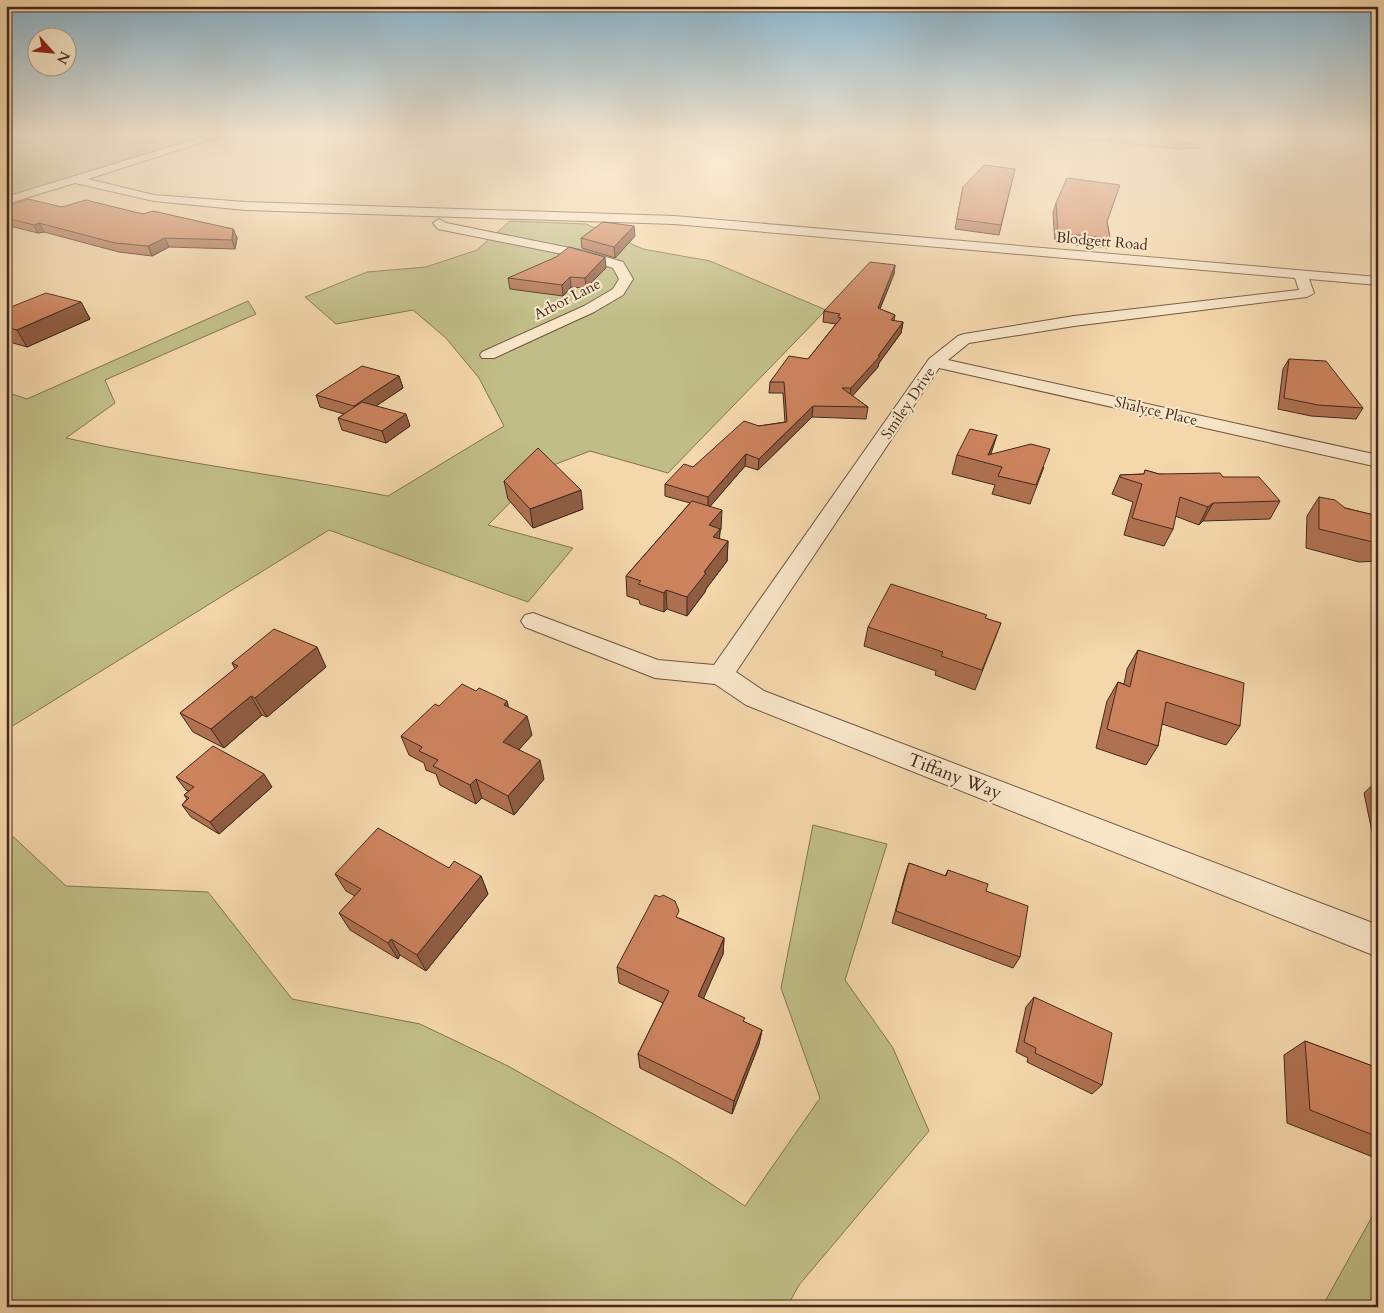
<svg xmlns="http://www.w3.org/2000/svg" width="1384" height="1313" font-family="Cardo,serif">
  <rect width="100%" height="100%" fill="#f4d7ab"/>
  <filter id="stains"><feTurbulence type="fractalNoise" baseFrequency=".004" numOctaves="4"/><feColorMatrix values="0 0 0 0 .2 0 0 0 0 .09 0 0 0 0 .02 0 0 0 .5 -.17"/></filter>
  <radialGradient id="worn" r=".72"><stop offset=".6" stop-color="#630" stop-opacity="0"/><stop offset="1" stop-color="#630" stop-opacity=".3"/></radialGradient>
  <path fill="#c0bd86" stroke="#817352" d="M52,135H210L6,198V138L22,141Z
    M1054,135H1147L1197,145L1200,148L1177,149L1106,141L1071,142L1051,138Z
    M510,221L586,224L643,249L710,261L826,310L668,473L590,451L543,469L488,525L573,548L528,602L329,530L6,730V392L27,399L248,301L256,314L105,380L115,403L66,438C172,462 281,475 388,496L504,426L479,378L446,338L413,310L336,324L305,297L367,272L426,267L477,250Z
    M813,825L887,844L845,980L893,1048L929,1131L799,1285L787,1307H6V830L66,886L208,892L292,999L420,1024L508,1066L673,1159L745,1206L820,1098L781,988Z
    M1378,1206V1307H1322Z"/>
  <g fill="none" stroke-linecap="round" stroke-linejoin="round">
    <defs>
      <path id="minor" d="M209,135H225L88,179L154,195L245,202L674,216L1378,277V285L1309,279L1314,293L1307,297L1074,326L969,343L948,360L1378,455V467L939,368L736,672L764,691L1378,925V957L746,705L715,684L655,678L525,627L521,621L525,615L533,613L658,660L714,665L929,359L958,336L964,334L1074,316L1299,290L1295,278L674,224L245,210L154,201L75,183L6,204V197Z
        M439,219L446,223L585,251L623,262L633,279L623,295L594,312L494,358H482L480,355L482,352L584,306L613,289L619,279L613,268L582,258L438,229L433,223Z"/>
    </defs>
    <use href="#minor" stroke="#6e5440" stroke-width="2"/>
    <use href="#minor" fill="#f8e5c8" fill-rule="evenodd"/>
  </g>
  <path fill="#af7151" stroke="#42291d" d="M1015,169L999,235L955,229L963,187Z
    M1056,203L1107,222L1110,238L1107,248L1055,243L1053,213Z
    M6,206L62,207L143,214L233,229L237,238L235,249L169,247L152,256L119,252L44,232L38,233L6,225Z
    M635,236L615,258L582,248L581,238Z
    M895,265L894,274L880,309L895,315L894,321L903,322L901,333L879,363L878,367L852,396L868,407L866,419L812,417L758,470L745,466L710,506L721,529L720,531L719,539L728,541L727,561L706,589L705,592L687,616L667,609L664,612L640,604L639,600L627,596L626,576L690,503L665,496V484L759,426L785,422L783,393H769L770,382L808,359L836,324L823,322L824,311Z
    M606,268L586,288L571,287L563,296L510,289L508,278Z
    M81,302L90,319L27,347L6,341V309Z
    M1289,359L1363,408L1356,419L1311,416L1278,409L1283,369Z
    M399,376L403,388L376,406L410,426L386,443L342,430L338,418L344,414L320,407L316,395Z
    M991,454L1044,467L1030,504L992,494L995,485L952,474L957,455Z
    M1145,470L1159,474L1223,477L1280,501L1270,519L1203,521L1199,525L1175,516L1173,529L1164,546L1124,535L1133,502L1112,494L1120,475L1144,474Z
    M504,481L583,509L533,528L508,499Z
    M1319,497L1345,508L1378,516V561L1359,562L1306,548L1307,516Z
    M985,619L1001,623L975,690L935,675L936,671L864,646L868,627Z
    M1138,650L1240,726L1226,745L1162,724L1158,746L1146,765L1096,748L1107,701L1118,682L1124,684L1127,669Z
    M232,663L326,667L267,717L262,715L224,748L193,732L180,713L235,669Z
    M439,706L508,707L532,735L519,749L544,779L514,815L482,798L476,804L440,785L436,774L426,770L424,763L409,755L401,736Z
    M176,777L272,787L219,834L191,817L182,805L187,799L184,795L189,791L186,790Z
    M1378,780V851H1376L1364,793Z
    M909,863L945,876L948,870L986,891L1020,957L1013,968L892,923L905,875Z
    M449,868L481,876L488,894L426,971L400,955L398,959L350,930L339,913L355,896L346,891L335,874Z
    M679,918L724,938L723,954L703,998L744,1022L762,1030L759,1044L732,1114L640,1068L638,1054L663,1003L619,983L617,967Z
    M1034,997L1102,1085L1092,1094L1027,1062L1028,1058L1016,1052L1026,1007Z
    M1305,1041L1378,1068V1159L1287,1123L1284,1055Z"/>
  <path fill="#8f5c42" stroke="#42291d" d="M39,223L44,232L38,233L34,225Z
    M634,226L635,236L615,258L614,247Z
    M233,229L237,238L235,249L232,240Z
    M165,238L169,247L152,256L148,246Z
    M605,257L606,268L586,288L585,278Z
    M895,265L894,274L876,318L878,308Z
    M570,277L571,287L563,296L562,285Z
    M81,302L90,319L27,347L17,330Z
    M903,322L901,333L879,363L878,367L849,400L851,388L878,356Z
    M399,376L403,388L358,418L354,406Z
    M813,406L812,417L758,470L759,459Z
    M406,414L410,426L386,443L382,431Z
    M997,435L991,454L988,455Z
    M746,454L745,466L708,509V497Z
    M581,490L583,509L533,528L530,509Z
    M1213,503L1203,521L1199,525L1208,507Z
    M722,510L721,529L720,531L719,548L713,556L709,525Z
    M728,541L727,561L706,589L705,592L687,616V597L704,572Z
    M666,590L667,609L664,612V593Z
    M317,647L326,667L267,717L255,698Z
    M251,696L262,715L224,748L211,729Z
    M507,701L512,721L504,705Z
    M527,716L532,735L509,761L503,742Z
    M540,760L544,779L514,815L508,796Z
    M264,774L272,787L219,834L210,822Z
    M476,779L482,798L476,804L470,785Z
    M481,876L488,894L426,971L417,955Z
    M724,938L723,954L698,1011V996Z
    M391,939L400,955L398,959L388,943Z
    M762,1030L759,1044L732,1114L734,1101Z"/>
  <path fill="#cc835e" stroke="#42291d" d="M984,165L1015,169L1001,225L957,219L963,187Z
    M1067,178L1120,185L1107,222L1110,238L1058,233L1056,203Z
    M28,199L62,207L86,200L143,214L153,211L233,229L232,240L165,238L148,246L115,243L39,223L34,225L6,218V206Z
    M603,222L634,226L614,247L581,238Z
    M569,247L605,257L585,278L570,277L562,285L508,278L556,257Z
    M870,262L895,265L878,308L895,315L891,320L903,322L878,356H880L851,388H842L868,407L813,406L759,459L746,454L708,497L665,484L684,464L693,467L744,421L759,426L787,422L784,382H770L789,356L808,359L841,318L838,317L840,314L824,311Z
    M46,293L81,302L17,330L6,327V309Z
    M1289,359L1326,361L1363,408L1318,405L1284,398Z
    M362,366L399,376L354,406L316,395Z
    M362,402L406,414L382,431L338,418Z
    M970,429L997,435L988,455L1031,444L1050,449L1036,485L998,476L1002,467L957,455Z
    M538,448L581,490L530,509L504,481Z
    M1145,470L1159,474L1220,473L1223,477H1259L1280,501L1213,503L1208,507L1180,497L1173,529L1132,518L1142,484L1120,477V475L1144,474Z
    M1319,497L1335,500L1345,508L1378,516V542H1373L1319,529Z
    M692,501L722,510L709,525L720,529L713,537L728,541L704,572L706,573L687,597L666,590L664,593L638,584L641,581L626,576Z
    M891,584L987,615L985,618L1001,623L982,670L941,656L943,652L868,627Z
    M274,629L317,647L255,698L251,696L211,729L180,713L238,666L232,663Z
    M1138,650L1244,683L1240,726L1166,702L1158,746L1107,729L1118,682L1130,687Z
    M462,684L476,691L479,688L507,701L504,705L527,716L503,742L540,760L508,796L476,779L470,785L433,766L438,760L419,751L422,747L401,736L435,704L439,706Z
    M213,746L264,774L210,822L182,805L189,798L184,795L194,787L176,777Z
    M378,828L449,868L454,861L481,876L417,955L391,939L388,943L339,913L361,889L335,874Z
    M909,863L946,876L948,870L988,884L986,891L1028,906L1020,957L896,911Z
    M655,895L660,897L663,895L675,901L679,911L676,917L724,938L698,996L745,1018L743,1021L762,1030L734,1101L638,1054L669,991L617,967Z
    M1034,997L1112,1033L1102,1085L1035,1053L1036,1048L1024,1042Z
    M1305,1041L1378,1068V1137L1310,1110Z"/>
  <linearGradient id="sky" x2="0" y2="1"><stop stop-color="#89b6d0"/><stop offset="0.42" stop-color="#faedd9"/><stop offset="1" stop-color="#faedd9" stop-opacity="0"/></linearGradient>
  <rect width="1384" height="319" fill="url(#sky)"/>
  <g text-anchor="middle" stroke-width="4.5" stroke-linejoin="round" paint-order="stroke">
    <g font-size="15" fill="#42291d" stroke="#f8e5c8">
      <text transform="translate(1102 241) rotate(5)" y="5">Blodgett Road</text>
      <text transform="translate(567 299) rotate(-27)" y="5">Arbor Lane</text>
      <text transform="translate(908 403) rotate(-56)" y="5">Smiley Drive</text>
      <text transform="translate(1156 411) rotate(13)" y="5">Shalyce Place</text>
    </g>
    <g font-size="18" fill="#42291d" stroke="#f8e5c8">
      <text transform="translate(955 776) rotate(21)" y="6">Tiffany Way</text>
    </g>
  </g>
  <rect width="1384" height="1313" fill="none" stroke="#f4d7ab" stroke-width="25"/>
  <rect x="8" y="8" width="1369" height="1298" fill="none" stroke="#42291d" stroke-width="2.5"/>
  <rect x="12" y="12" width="1359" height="1288" fill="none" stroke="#42291d"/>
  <g transform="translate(52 52) rotate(117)"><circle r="24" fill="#f8e5c8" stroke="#af9a84"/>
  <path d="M0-4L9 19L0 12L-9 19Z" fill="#8f2418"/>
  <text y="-8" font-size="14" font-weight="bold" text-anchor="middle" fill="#42291d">N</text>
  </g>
  <rect width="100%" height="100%" filter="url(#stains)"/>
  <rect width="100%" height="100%" fill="url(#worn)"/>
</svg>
